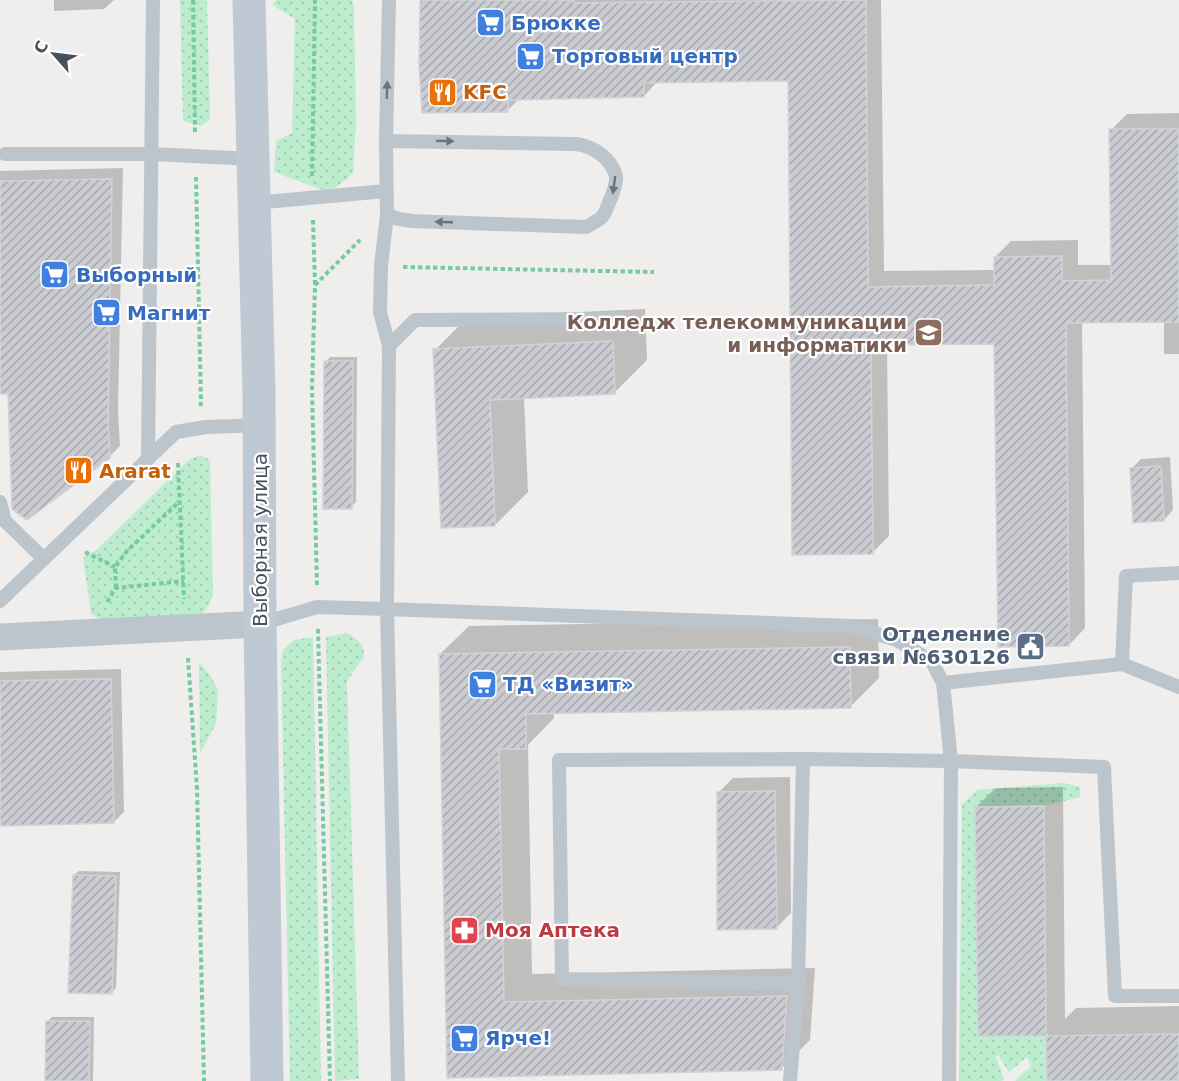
<svg xmlns="http://www.w3.org/2000/svg" width="1179" height="1081" font-family="'DejaVu Sans',sans-serif">
  <defs>
    <pattern id="grass-dots" width="8" height="8" patternUnits="userSpaceOnUse" patternTransform="scale(1.5)"><rect width="8" height="8" fill="#bcedcf"/><path d="M2 2h.1M6 6h.1" fill="none" stroke="#a3cdb4" stroke-width="1.8" stroke-linecap="round"/></pattern>
    <pattern id="building-hatch" width="6" height="6" patternUnits="userSpaceOnUse" patternTransform="scale(1.5)"><rect width="6" height="6" fill="#caccd2"/><path d="M-1 1l2-2M0 6l6-6M5 7l2-2" fill="none" stroke="#a6a8ad"/></pattern>
  </defs>
  <rect width="100%" height="100%" fill="#f0eded"/>
  <path fill="url(#grass-dots)" d="M180,0H207L210,119L201,126L183,121Z
    M276,0H352L354,6L356,122L353,173L337,187L323,190L274,172L276,141L292,133L295,19L272,5Z
    M199,455L207,458L210,462L213,595L209,605L202,614L103,621L91,614L83,557L95,551L189,460Z
    M348,633C357,640 367,645 363,658L347,681L359,1079L335,1081L326,637Z
    M313,637L321,1081H290L281,665L282,651L294,640Z
    M199,662L210,675L218,690L216,724L200,753Z
    M1064,783L1080,787V797L1044,806L975,807L978,1036H1046L1047,1081H1015L1031,1066L1027,1057L1009,1072L998,1055L996,1057L1004,1079L1002,1081H959L962,804L977,790Z"/>
  <path fill="#0003" d="M54,0H114L104,9L54,11Z
    M421,0H881L884,271L995,270V257L1011,241L1078,240V265H1112L1111,130L1127,114L1179,113V354H1164V320L1082,321L1085,628L1069,645L996,342L887,344L889,536L872,553L789,80L658,81L644,96L520,98L508,110Z
    M123,168L118,411L120,446L109,457L10,392L0,393V171Z
    M645,309L647,360L614,393L524,397L528,492L495,525L435,350L468,317Z
    M330,357H357L356,502L351,507L326,362Z
    M1170,457L1173,510L1164,520L1131,469L1141,459Z
    M878,619L879,678L850,707L554,712V718L528,745L532,974L815,968L810,1040L781,1069L448,1076L440,654L469,626Z
    M121,669L124,812L114,822L0,824V672Z
    M790,777L791,913L776,928L718,793L733,778Z
    M1063,787L1065,1019L1076,1008L1179,1006V1081H1048V1034L979,1035L976,807L996,788Z
    M79,871L120,872L116,988L111,993L74,875Z
    M52,1017H94L93,1081H47V1022Z"/>
  <path fill="url(#building-hatch)" stroke="#d1d3d9" stroke-width="1.5" d="M420,0H574V3L866,0L868,287L994,285V257L1062,256V281L1111,280L1109,129H1179V322L1066,323L1069,646L998,647L994,344L871,345L873,554L792,555L788,81L644,83V97L508,100V112L422,113L419,66Z
    M112,179L108,423L110,458L27,520L12,509L8,394H0V181Z
    M613,341L615,394L490,400L495,526L441,528L433,349Z
    M324,361H353L352,509H323Z
    M1161,466L1164,521L1133,523L1130,468Z
    M850,647L851,708L526,714V749H499L504,1002L787,996L782,1070L447,1078L439,654Z
    M90,679H111L114,823L0,826V681Z
    M775,791L777,929L717,930V792Z
    M1044,806L1046,1036H978L975,807Z
    M73,875L116,876L112,994L68,993Z
    M46,1021H90L89,1081H45Z
    M1179,1034V1081H1047L1046,1036Z"/>
  <g fill="none" stroke-linecap="round" stroke-linejoin="round">
    <path stroke="#75caa0" stroke-width="4" stroke-dasharray="4.5 3" stroke-linecap="butt" d="M193,0L195,133
      M312,176L315,0
      M196,177L201,403L200,406
      M313,220L315,284
      M403,267L654,272
      M178,463L184,599
      M85,552L115,567
      M317,585L312,389L315,285L360,240
      M116,588L115,567L127,551L179,502
      M107,602L116,588L184,581
      M318,629L330,1081
      M188,658L197,789L204,1081"/>
    <path stroke="#bcc5cc" stroke-width="14" d="M386,141L577,144C594,147 611,158 616,176C617,183 613,193 610,200C608,206 606,212 602,217C598,221 591,224 586,227L412,221L399,219L387,215
      M5,154H152L253,159
      M254,203L386,191
      M389,346L380,312L381,266L387,215L386,141L389,0
      M148,459L153,0
      M0,502L5,521L44,559
      M0,601L176,432L206,427L260,425
      M260,624L317,607L387,609L851,626L897,640L932,662L943,683L951,761L949,1081
      M1122,664L1179,687
      M943,683L1122,664L1126,576L1179,573
      M798,984L562,979L559,760L803,759L951,761L1104,767L1115,996H1179
      M398,1081L387,609L389,346L415,320L618,319
      M790,1081L798,984L803,759"/>
    <path stroke="#bcc5cc" stroke-width="27" d="M0,637L260,624"/>
    <path stroke="#bec9d4" stroke-width="33" d="M249,0L259,393L260,624L267,1081"/>
  </g>
  <defs><path id="oneway-solid" d="M-6-.8H1V-3.2L6.5 0L1 3.2V.8H-6Z" transform="scale(1.5)"/></defs>
  <g fill="#69747c">
    <use href="#oneway-solid" transform="translate(387 90) rotate(-89)"/>
    <use href="#oneway-solid" transform="translate(445 141) rotate(1)"/>
    <use href="#oneway-solid" transform="translate(614 185) rotate(98)"/>
    <use href="#oneway-solid" transform="translate(444 222) rotate(-178)"/>
  </g>
  <defs>
    <symbol id="supermarket-square" viewBox="-11 -11 22 22"><rect x="-9" y="-9" width="18" height="18" rx="4" fill="#3f7fe0" stroke="#fff"/><path d="M-6-5.5h2.5l.6 2H6L4.5 2H-2.5L-4.4-4H-6ZM-1.5 3.2a1.3 1.3 0 1 0 .1 0ZM3 3.2a1.3 1.3 0 1 0 .1 0Z" fill="#fff"/></symbol>
    <symbol id="restaurant-square" viewBox="-11 -11 22 22"><rect x="-9" y="-9" width="18" height="18" rx="4" fill="#e8710a" stroke="#fff"/><path d="M-5-6h1v4h1v-4h1v4h1v-4h1v5L-1.5 .5V6h-2V.5L-5-1ZM5-6V6H3V1.5H1.5Q1.5-4 5-6Z" fill="#fff"/></symbol>
    <symbol id="university-square" viewBox="-11 -11 22 22"><rect x="-9" y="-9" width="18" height="18" rx="4" fill="#8d6e63" stroke="#fff"/><path d="M0-5L7-2L0 1L-7-2ZM-4 1L0 2.5L4 1V4Q0 6-4 4Z" fill="#fff"/></symbol>
    <symbol id="civic-square" viewBox="-11 -11 22 22"><rect x="-9" y="-9" width="18" height="18" rx="4" fill="#5c6f8a" stroke="#fff"/><path d="M-.6-6.5H3V-4.5H.6V-3L4-1V1h2V6H-6V1h2V-1L-.6-3ZM-1.2 2.5V6h2.4V2.5Z" fill="#fff"/></symbol>
    <symbol id="pharmacy-square" viewBox="-11 -11 22 22"><rect x="-9" y="-9" width="18" height="18" rx="4" fill="#e0444e" stroke="#fff"/><path d="M-2-6h4v4h4v4h-4v4h-4v-4h-4v-4h4Z" fill="#fff"/></symbol>
  </defs>
  <g fill-rule="evenodd">
    <use href="#supermarket-square" x="474" y="6" width="33" height="33"/>
    <use href="#supermarket-square" x="514" y="40" width="33" height="33"/>
    <use href="#restaurant-square" x="426" y="76" width="33" height="33"/>
    <use href="#supermarket-square" x="38" y="258" width="33" height="33"/>
    <use href="#supermarket-square" x="90" y="296" width="33" height="33"/>
    <use href="#university-square" x="912" y="316" width="33" height="33"/>
    <use href="#restaurant-square" x="62" y="454" width="33" height="33"/>
    <use href="#civic-square" x="1014" y="630" width="33" height="33"/>
    <use href="#supermarket-square" x="466" y="668" width="33" height="33"/>
    <use href="#pharmacy-square" x="448" y="914" width="33" height="33"/>
    <use href="#supermarket-square" x="448" y="1022" width="33" height="33"/>
  </g>
  <g text-anchor="middle" stroke-width="4.5" stroke-linejoin="round" paint-order="stroke">
    <g font-size="20" font-weight="bold" fill="#366cbe" stroke="#fff" text-anchor="start">
      <text x="511" y="30">Брюкке</text>
      <text x="552" y="63">Торговый центр</text>
      <text x="76" y="282">Выборный</text>
      <text x="127" y="320">Магнит</text>
      <text x="503" y="691">ТД «Визит»</text>
      <text x="485" y="1045">Ярче!</text>
    </g>
    <g font-size="20" font-weight="bold" fill="#c56008" stroke="#fff" text-anchor="start">
      <text x="463" y="99">KFC</text>
      <text x="99" y="478">Ararat</text>
    </g>
    <g font-size="20" font-weight="bold" fill="#785e54" stroke="#fff" text-anchor="end">
      <text x="907" y="329">Колледж телекоммуникации<tspan x="907" dy="23">и информатики</tspan></text>
    </g>
    <g font-size="20" fill="#46515a" stroke="#fff">
      <text transform="translate(260 540) rotate(-90)" y="7">Выборная улица</text>
    </g>
    <g font-size="20" font-weight="bold" fill="#4e5e75" stroke="#fff" text-anchor="end">
      <text x="1010" y="641">Отделение<tspan x="1010" dy="23">связи №630126</tspan></text>
    </g>
    <g font-size="20" font-weight="bold" fill="#be3a42" stroke="#fff" text-anchor="start">
      <text x="485" y="937">Моя Аптека</text>
    </g>
  </g>
  <g transform="translate(54 54) rotate(298)" stroke="#ffffff" stroke-width="4.5" paint-order="stroke">
  <path d="M0-4.5L10 22L0 15L-10 22Z" fill="#46515a"/>
  <text y="-9" font-size="16" font-weight="bold" text-anchor="middle" fill="#46515a">С</text>
  </g>
</svg>
